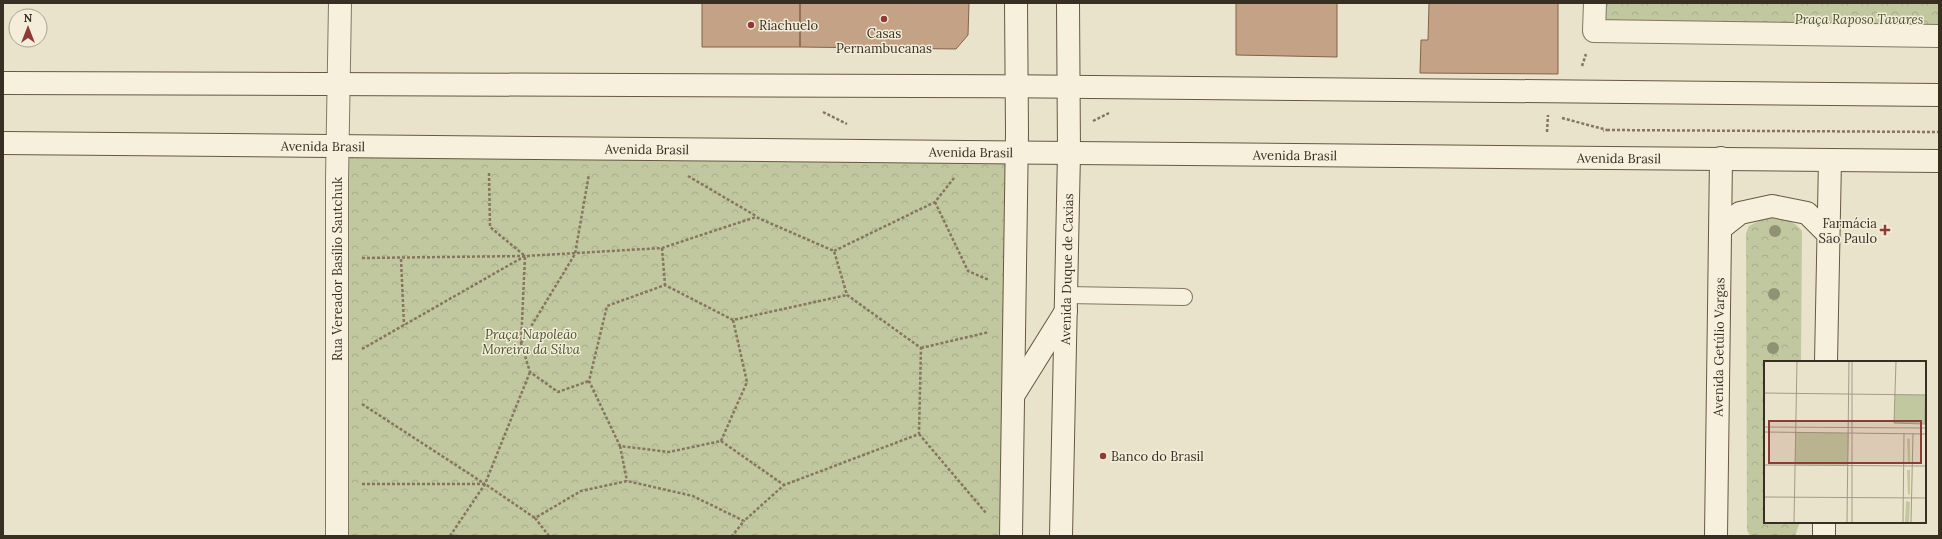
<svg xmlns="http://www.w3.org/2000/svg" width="1942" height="539" font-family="Lora,serif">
  <defs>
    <pattern id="forest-crowns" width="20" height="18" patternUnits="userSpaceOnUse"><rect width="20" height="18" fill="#c1c89f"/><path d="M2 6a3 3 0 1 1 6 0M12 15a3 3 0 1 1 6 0" fill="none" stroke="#a7ac89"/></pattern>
  </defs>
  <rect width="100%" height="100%" fill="#eae3cb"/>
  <path fill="url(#forest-crowns)" d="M1595,3H1939V36L1594,31Z
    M337,146L1017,152L1011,536H337Z
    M1762,219C1779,219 1790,216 1802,231L1801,362H1765V522H1800L1795,536H1750L1747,530L1746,233L1749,226Z"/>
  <path fill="#c4a285" stroke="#826349" d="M702,3H800V47H702Z
    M800,3H969L968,35L956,49L800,47Z
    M1236,3H1337V57L1236,55Z
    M1429,3H1558V74L1420,73L1421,40H1428Z"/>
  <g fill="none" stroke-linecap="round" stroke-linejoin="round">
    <defs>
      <path id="lane" d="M1066,295L1184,297"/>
      <g id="street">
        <path d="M1595,3L1594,31L1939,36"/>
        <path id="s1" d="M337,536V179L340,3"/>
      </g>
      <g id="secondary">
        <path d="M3,83C648,82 1294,88 1939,95"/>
        <path id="s2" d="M3,143L1939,161"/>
        <path d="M1721,228L1740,213L1772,206L1807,213L1828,234"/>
        <path d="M1826,362L1830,160"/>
        <path d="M1013,396L1066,311"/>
        <path d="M1011,536L1017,132L1016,3"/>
        <path id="s3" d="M1061,536L1069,153L1068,3"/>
        <path id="s4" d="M1716,536L1721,158"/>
        <path d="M1824,536V522"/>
      </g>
    </defs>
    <use href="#lane" stroke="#867660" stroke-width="18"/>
    <use href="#street" stroke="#867660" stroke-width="24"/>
    <use href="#secondary" stroke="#685743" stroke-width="24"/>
    <path stroke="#867660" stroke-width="2.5" stroke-dasharray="3 2" stroke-linecap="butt" d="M1582,66L1586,54
      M823,112L847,124
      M1562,118L1607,130L1603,131
      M1093,121L1109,113
      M1607,130L1939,132
      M1547,132L1548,115
      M489,173L490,227L525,256
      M688,176L756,216
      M935,202L968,271L989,280
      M662,248L665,285
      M834,251L935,202L954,178
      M525,257L521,343L530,372L558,392L589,381
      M362,258L525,256L662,248L756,217L834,251L847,295L921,348L919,434L784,485L744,521
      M401,259L404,325
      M733,320L747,382L721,441L669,452L620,446L589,381L607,306L665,285L733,320L847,295
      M521,343L575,254L589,174
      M921,348L989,332
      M362,349L525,256
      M362,404L485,484
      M919,434L986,513
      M721,441L784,485
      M620,446L627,481
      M362,484H485L535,518
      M450,536L485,484L530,372
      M549,536L535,518L581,491L627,481L693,496L744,521L732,536"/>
    <use href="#lane" stroke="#f6f0dd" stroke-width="16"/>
    <use href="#street" stroke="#f6f0dd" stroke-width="22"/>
    <use href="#secondary" stroke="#f6f0dd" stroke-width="22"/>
  </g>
  <g fill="#909373">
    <circle cx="1775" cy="231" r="6"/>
    <circle cx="1774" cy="294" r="6"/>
    <circle cx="1773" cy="348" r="6"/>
  </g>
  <g fill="#8e3b37" stroke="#f3edd9" stroke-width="1.5">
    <circle cx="884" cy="19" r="4"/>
    <circle cx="751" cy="25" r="4"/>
    <path d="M1883 224h4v4h4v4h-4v4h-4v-4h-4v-4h4z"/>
    <circle cx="1103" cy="456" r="4"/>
  </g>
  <g text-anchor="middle" stroke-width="3" stroke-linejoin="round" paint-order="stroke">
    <g font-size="13" font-style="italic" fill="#46522b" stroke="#f3edd9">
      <text x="1859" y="24">Praça Raposo Tavares</text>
      <text x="531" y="339">Praça Napoleão<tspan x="531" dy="15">Moreira da Silva</tspan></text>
    </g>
    <g font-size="13" fill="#382e22" stroke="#f3edd9" text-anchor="start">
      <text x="759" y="30">Riachuelo</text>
      <text x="884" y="38" text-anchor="middle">Casas<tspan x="884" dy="15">Pernambucanas</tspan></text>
      <text x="1877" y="228" text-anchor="end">Farmácia<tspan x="1877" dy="15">São Paulo</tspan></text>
      <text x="1111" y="461">Banco do Brasil</text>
    </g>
    <g font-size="13" fill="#382e22" stroke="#f3edd9">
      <text dy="5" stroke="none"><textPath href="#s2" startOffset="320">Avenida Brasil</textPath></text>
      <text dy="5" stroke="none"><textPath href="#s2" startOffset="644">Avenida Brasil</textPath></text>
      <text dy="5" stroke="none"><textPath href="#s2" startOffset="968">Avenida Brasil</textPath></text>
      <text dy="5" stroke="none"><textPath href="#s2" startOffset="1292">Avenida Brasil</textPath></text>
      <text dy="5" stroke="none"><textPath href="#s2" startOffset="1616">Avenida Brasil</textPath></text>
      <text dy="5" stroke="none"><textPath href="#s1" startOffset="267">Rua Vereador Basílio Sautchuk</textPath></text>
      <text dy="5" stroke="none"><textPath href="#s3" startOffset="267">Avenida Duque de Caxias</textPath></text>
      <text dy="5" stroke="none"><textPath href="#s4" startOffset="189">Avenida Getúlio Vargas</textPath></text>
    </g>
  </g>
  <g transform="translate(1764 361)">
    <rect width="162" height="162" fill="#eae3cb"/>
    <path d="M131,33L161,34V63L130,62ZM31,71L85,72L84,105L31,104ZM143,77L146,78V101L144,103ZM143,109H146V133L144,134ZM142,140L146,141L145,162H141Z" fill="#c1c89f"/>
    <path fill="none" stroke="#a39b87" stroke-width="1" d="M132,0L130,62L161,63M0,32L162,34M161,63L162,0M0,66L162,67M0,71L162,73M0,104L162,105M0,136L162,137M30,162L33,0M83,162L85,0M88,162V0M139,162L140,72M147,162L149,72"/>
    <path fill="#8e3b37" fill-opacity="0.15" stroke="#8e3b37" stroke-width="2" d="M5,60H157V102H5Z"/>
    <rect width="162" height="162" fill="none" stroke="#382e22" stroke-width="2"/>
  </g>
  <rect width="1942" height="539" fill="none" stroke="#382e22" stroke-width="8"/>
  <g transform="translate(28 28)"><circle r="19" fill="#f3edd9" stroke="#a8a190"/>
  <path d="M0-3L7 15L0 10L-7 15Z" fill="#8e3b37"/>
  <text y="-6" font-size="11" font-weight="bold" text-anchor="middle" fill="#382e22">N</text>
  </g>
</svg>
